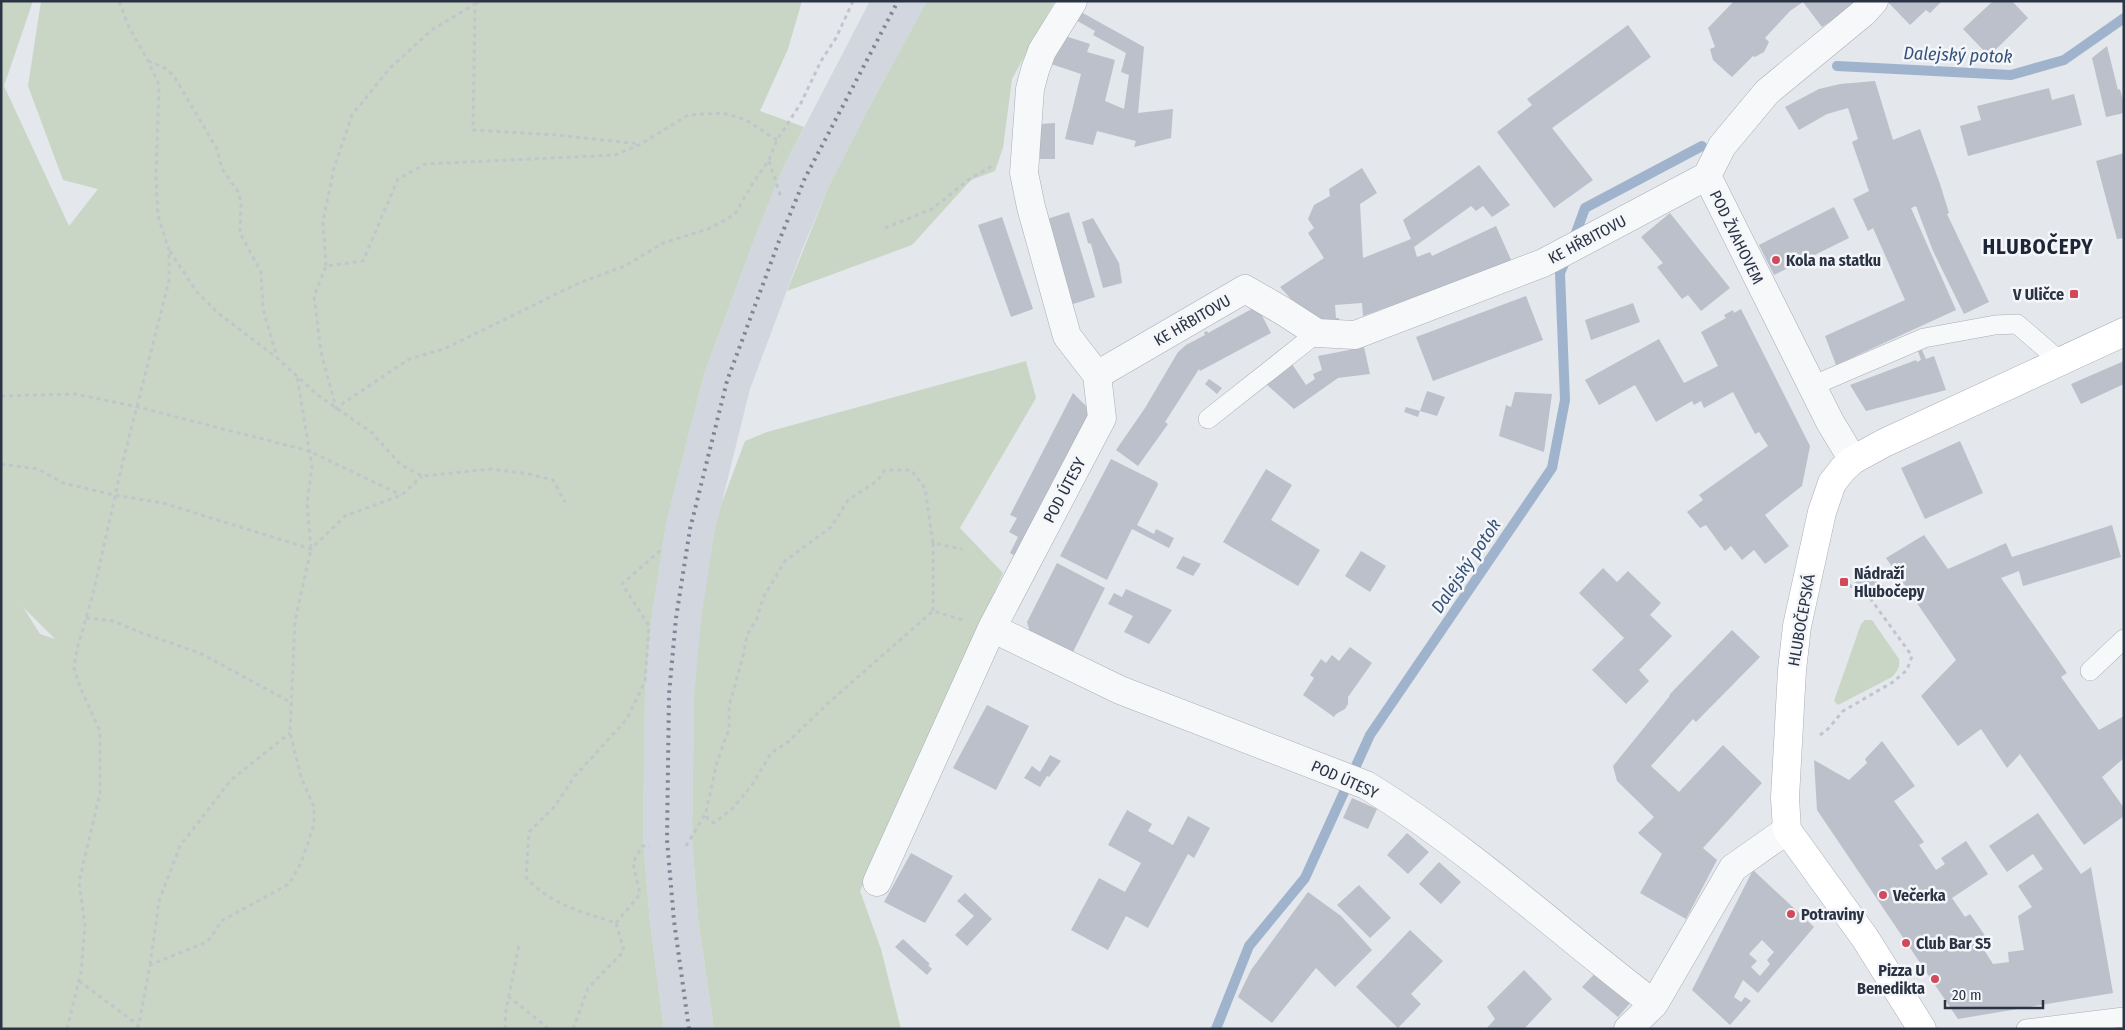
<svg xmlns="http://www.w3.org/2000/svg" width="2125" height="1030" font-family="'Fira Sans Condensed',sans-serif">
  <rect width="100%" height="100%" fill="#e4e7ec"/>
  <path fill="#d2d6de" d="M870,1H927L865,115L828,188L802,250L750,389L714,534L694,696L692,839L698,918L714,1029H664L650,923L643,840L645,693L652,615L666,524L704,374L757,232L783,168Z"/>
  <path fill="#c9d6c5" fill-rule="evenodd" d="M1,1H33L4,86L69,226L98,189L63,180L28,86L41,1H802L788,49L760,111L804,127L783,168L757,232L704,374L666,524L652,615L645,693L643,840L650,923L664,1029H1ZM23,607L55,639L40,634Z
    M927,1H1055L1012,79L1003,148L995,171L971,180L912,245L787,291L828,188L865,115Z
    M1026,361L1036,398L960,528L1003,573L860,891L881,949L901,1029H714L698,918L692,839L694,696L701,621L714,534L721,505L745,441L767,432Z
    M1865,620H1872L1899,659C1900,667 1898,671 1892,677L1838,705L1834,701L1861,624Z"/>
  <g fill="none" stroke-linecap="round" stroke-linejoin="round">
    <path stroke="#9fb4cc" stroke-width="10" d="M1837,66L2011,75L2064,60L2124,18
      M1573,241L1585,208L1702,146
      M1216,1029L1249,946L1305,878L1370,735L1552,468L1565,400L1560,273L1567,257"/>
  </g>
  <path fill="#bbc0ca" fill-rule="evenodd" d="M1734,1H1861L1822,27L1803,2L1790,11L1765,38L1769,42L1764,52L1755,57L1753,56L1732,77L1713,60L1710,49L1715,47L1708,28Z
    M1887,1H1942L1930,13L1926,10L1910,25Z
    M1993,1H2012L2028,18L1989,56L1963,29Z
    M1081,12L1144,47L1138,113L1173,109L1171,138L1134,147L1136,141L1097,131L1093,145L1065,139L1081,74L1051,64L1065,36L1090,44L1087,52L1115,60L1105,101L1124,109L1129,75L1121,72L1126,53L1093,35L1095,31L1074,19Z
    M1628,25L1651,57L1552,128L1593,180L1554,208L1497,132L1532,105L1527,99Z
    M2107,46L2118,90L2120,89L2124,104V113L2106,117L2092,58Z
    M1875,81L1893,140L1920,129L1940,184L1949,213L1947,214L1989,302L1964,314L1933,251L1916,206L1911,208L1956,310L1836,365L1825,336L1905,300L1873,228L1868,231L1853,199L1869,191L1852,142L1858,139L1848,108L1827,114L1799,130L1785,107L1819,89L1840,84Z
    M2049,88L2052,100L2074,94L2082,125L1968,156L1960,126L1981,120L1977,106Z
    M1055,123V159H1040L1039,124Z
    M2124,153V238L2117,239L2096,161Z
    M1479,165L1510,205L1492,217L1483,206L1476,211L1471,206L1414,247L1417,257L1430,252L1432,256L1496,226L1512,262L1363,316L1362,303L1335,305L1336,318H1339V320H1323L1310,316L1301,310L1280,287L1324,258L1308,233L1314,228L1308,219L1314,205L1330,196L1329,189L1362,168L1377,193L1360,204L1363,258L1411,239L1403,220Z
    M1834,207L1849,238L1774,275L1759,245Z
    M1069,212L1095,297L1070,305L1047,219Z
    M1670,213L1730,288L1701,311L1688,295L1682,299L1657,267L1663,263L1641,237Z
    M1002,217L1033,309L1011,317L978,225Z
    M1093,218L1119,263L1122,283L1103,288L1091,244L1088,243L1082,222Z
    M1526,296L1543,340L1433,381L1416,337Z
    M1633,303L1640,322L1591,340L1585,320Z
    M1257,306L1271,333L1200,371L1199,369L1165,422L1168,424L1138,466L1116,450L1145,408L1178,352L1186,345L1205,335L1204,332L1207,331L1208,333Z
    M1741,309L1810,446L1802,486L1765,515L1789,546L1765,564L1754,550L1742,560L1731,546L1725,551L1706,525L1700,528L1687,512L1703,500L1699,495L1768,446L1759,432L1755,434L1733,392L1704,408L1701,401L1694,405L1692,401L1656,422L1635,385L1599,405L1585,380L1659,339L1684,383L1718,366L1701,332L1726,318L1724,315L1733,310L1734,313Z
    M1364,347L1370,374L1338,378L1294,409L1266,384L1292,364L1306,385L1315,379L1313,374L1322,370L1318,356Z
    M1922,350L1926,359L1934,356L1946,390L1866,411L1850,385L1916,360L1917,362L1921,360L1918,351Z
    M2124,361V384L2081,404L2071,384Z
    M1209,379L1222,388L1217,394L1205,384Z
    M1427,391L1445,397L1437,416L1420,411Z
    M1515,392L1552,394L1544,452L1499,436L1506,405L1511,407Z
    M1073,393L1089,409L1087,424L1019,558L1010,553L1018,537L1009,532L1017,518L1010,515Z
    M1406,407L1420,411L1418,417L1404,412Z
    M1960,441L1983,493L1925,519L1901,468Z
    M1111,459L1157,482L1158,485L1137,525L1154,534L1156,529L1174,538L1169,548L1132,529L1107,580L1060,556Z
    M1266,469L1292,485L1271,520L1320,550L1298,586L1223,542Z
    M2112,525L2121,557L2023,586L2019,571L2001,578L2067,673L2061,677L2099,730L2124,716V758L2102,777L2124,808V816L2084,845L2020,754L2007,768L1981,729L1958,746L1921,696L1956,660L1886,558L1924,535L1948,569L2006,543L2012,557Z
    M1361,551L1386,566L1370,592L1345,576Z
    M1183,556L1201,564L1193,576L1176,568Z
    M1057,563L1105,588L1071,656L1031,636L1027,622Z
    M1603,568L1617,582L1628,571L1661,603L1650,615L1672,636L1639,670L1649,681L1626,704L1592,670L1624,638L1579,593Z
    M1861,573L1886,587L1880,597L1855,583Z
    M1126,589L1172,610L1149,644L1124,632L1133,616L1108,604L1114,593L1122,597Z
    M1732,630L1760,657L1696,722L1693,719L1651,766L1679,792L1723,745L1762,783L1703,848L1717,860L1686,919L1640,893L1662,854L1638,833L1654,817L1617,781L1613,766L1669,697L1670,694Z
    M1350,647L1372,663L1348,697V704L1345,709L1336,714L1334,717L1303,695L1314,678L1310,675L1321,659L1326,663L1332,655L1339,661Z
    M987,705L1029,726L996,790L953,768Z
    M1882,741L1915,786L1894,801L1924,842L1919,845L1936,870L1945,864L1941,858L1966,841L1988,874L1952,898L1965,917L1970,914L1986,937L1979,942L1993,964L2009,962L2008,952L2024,950L2018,916L2032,907L2018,886L2043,869L2033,854L2007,872L1989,846L2038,813L2081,874L2091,867L2113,993L1958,1019L1817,810L1814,760L1849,780L1867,763L1865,759Z
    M1050,755L1061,761L1049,777L1047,776L1040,787L1024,778L1032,766L1040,772Z
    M1352,798L1377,809L1368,829L1343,818Z
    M1127,810L1152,824L1148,831L1173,845L1188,816L1210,828L1194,858L1188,854L1148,928L1126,916L1108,950L1071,930L1099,878L1125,892L1141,863L1108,845Z
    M1407,833L1429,852L1408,874L1387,855Z
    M911,853L953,876L925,923L884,902Z
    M1439,862L1461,882L1441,904L1419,884Z
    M1753,870L1814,927L1758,993L1743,980L1734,997L1741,1002L1745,997L1751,1001L1730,1025L1692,990ZM1762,940L1774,952L1767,960L1770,964L1760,976L1751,967L1757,961L1749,954Z
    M1359,885L1391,918L1370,938L1337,905Z
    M1308,892L1341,916L1372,950L1335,987L1316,968L1272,1023L1238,997L1251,970Z
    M965,893L992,919L967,946L955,935L974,916L957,901Z
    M1410,930L1443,961L1411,994L1421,1004L1398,1028L1356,987Z
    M903,939L930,964L928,965L932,969L927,975L895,947Z
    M1600,968L1632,1001L1618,1017L1582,987Z
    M1524,970L1552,999L1524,1029H1486L1495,1019L1487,1007Z"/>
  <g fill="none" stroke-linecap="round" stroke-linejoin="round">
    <defs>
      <path id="lane" d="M1812,386L1924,338L1995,325L2017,324L2060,361
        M1208,419L1317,333
        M2090,671L2124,639
        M2026,1029L2124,1017"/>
      <path id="street" d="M1073,1L1042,51L1035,70L1030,89L1024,173L1031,207L1067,336L1097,375
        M1707,176L1830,422L1853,460
        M1707,176L1722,146L1767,92L1863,13L1874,1
        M1097,375L1245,289L1283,311L1317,333L1355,335L1543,263L1707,176
        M992,628L1120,690L1366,785C1469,848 1558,931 1654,1004
        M877,882L992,628L1102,418L1097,375
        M1628,1029L1654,1004L1733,868L1787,830"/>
      <path id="secondary" d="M1922,1029L1865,938L1787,830L1785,798L1792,670L1797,626L1822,512L1832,483L1843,469L1853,460L1884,443L2124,332"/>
    </defs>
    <use href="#lane" stroke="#a9aeb7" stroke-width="20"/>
    <use href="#street" stroke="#a9aeb7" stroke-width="29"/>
    <use href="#secondary" stroke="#a9aeb7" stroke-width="29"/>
    <path stroke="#c2c5cb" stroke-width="3" stroke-dasharray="4 4" stroke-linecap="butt" d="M475,4L482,1
      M148,61L165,68L174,76L217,149L222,169L239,193L241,204L240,233L261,272L263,309L277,357
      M777,140L746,120L723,113L688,115L641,144L615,155L425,164L398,179L363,261L326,266L314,296L321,352L336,408L409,359L444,349L579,283L625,266L663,243L711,228L735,214L754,181L769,160L777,140L801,103L821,61L836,38L853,1
      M769,161L781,197
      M885,228L932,209L971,178L994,165
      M170,251L196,291L218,313L277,358L319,396L371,432L401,465L422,476L491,469L529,474L553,480L565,502
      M326,266L323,221L334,168L352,115L390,68L433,29L475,4L473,130L556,135L640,144
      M1,396L75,394L138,407L309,451L401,495
      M1,464L38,469L63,483L114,495L163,503L311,549L345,516L402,495L422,476
      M933,543L925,488L911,470H885L877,481L848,500L831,527L785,561L763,598L757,618L747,635L743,657L729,706V729L717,762L706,812L708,819L714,823L732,809L752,785L771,753L788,742L826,705L933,611L963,620
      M933,611V543L962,549
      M86,618L114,621L139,632L200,653L292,703
      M1820,735L1828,729L1843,711L1893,682L1907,670L1912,656L1870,598L1846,583
      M686,846L706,813
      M616,923L640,894L633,863L642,846H650
      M150,965L159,901L180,846L231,780L290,733
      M79,981L138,1025
      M508,996L549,1029
      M67,1029L81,972L85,926L79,882L100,793V731L80,687L74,668L77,649L93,594L122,465L169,281V250L158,216L156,178L159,85L148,61L128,25L119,1
      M138,1029L150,965L207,942L223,920L289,884L301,863L314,825V807L301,777L290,733L295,621L311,549L307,504L312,466L297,376
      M505,1029L506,1010L519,945
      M573,1029L588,988L624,951L616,923C583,912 550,905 526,877L529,832L554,807L575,776L627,719L645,681L649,626L622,584L661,550"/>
    <use href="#lane" stroke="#f7f8fa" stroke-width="19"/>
    <use href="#street" stroke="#f7f8fa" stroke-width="28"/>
    <use href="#secondary" stroke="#fff" stroke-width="28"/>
    <path stroke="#7d8696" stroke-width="4" stroke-dasharray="2.5 5" stroke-linecap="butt" d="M689,1029L674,921L667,840L669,694L676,618L690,529L727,381L779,241L805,178L898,1"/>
  </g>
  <g fill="#d1495b" stroke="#f4f6f9" stroke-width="2">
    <circle cx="1776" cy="260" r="5"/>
    <rect x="2069" y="289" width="10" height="10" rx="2.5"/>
    <rect x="1839" y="577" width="10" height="10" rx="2.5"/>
    <circle cx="1883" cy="895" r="5"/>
    <circle cx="1791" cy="914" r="5"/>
    <circle cx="1906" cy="943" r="5"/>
    <circle cx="1935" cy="979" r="5"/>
  </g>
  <g text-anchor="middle" stroke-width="5" stroke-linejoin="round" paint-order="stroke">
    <g font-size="16" fill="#2b3445" stroke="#f4f6f9">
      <text transform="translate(1737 237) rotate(64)" y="6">POD ŽVAHOVEM</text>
      <text transform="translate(1587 239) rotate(-28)" y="6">KE HŘBITOVU</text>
      <text transform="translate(1192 320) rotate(-30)" y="6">KE HŘBITOVU</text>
      <text transform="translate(1064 490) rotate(-62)" y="6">POD ÚTESY</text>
      <text transform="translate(1801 620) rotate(-80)" y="6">HLUBOČEPSKÁ</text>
      <text transform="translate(1345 779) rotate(24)" y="6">POD ÚTESY</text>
    </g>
    <g font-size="16" font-weight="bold" fill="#2b3445" stroke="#f4f6f9" text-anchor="start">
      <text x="1786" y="266">Kola na statku</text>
      <text x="2064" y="300" text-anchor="end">V Uličce</text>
      <text x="1854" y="579">Nádraží<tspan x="1854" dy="18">Hlubočepy</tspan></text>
      <text x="1893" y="901">Večerka</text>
      <text x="1801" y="920">Potraviny</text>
      <text x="1916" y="949">Club Bar S5</text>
      <text x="1925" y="976" text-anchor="end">Pizza U<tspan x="1925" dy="18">Benedikta</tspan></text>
    </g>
    <g font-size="18" font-style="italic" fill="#34527a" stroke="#f4f6f9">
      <text transform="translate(1958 55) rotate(2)" y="6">Dalejský potok</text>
      <text transform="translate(1466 566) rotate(-56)" y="6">Dalejský potok</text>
    </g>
    <g font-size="21" font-weight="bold" letter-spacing="1" fill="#1d2536" stroke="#f4f6f9">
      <text x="2038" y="254">HLUBOČEPY</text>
    </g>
  </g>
  <rect width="2125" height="1030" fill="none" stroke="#2b3445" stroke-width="5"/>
  <path d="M1945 1000v8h98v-8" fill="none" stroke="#2b3445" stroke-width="2.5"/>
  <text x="1952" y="1000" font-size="15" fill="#2b3445" stroke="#f4f6f9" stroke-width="4" paint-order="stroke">20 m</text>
</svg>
